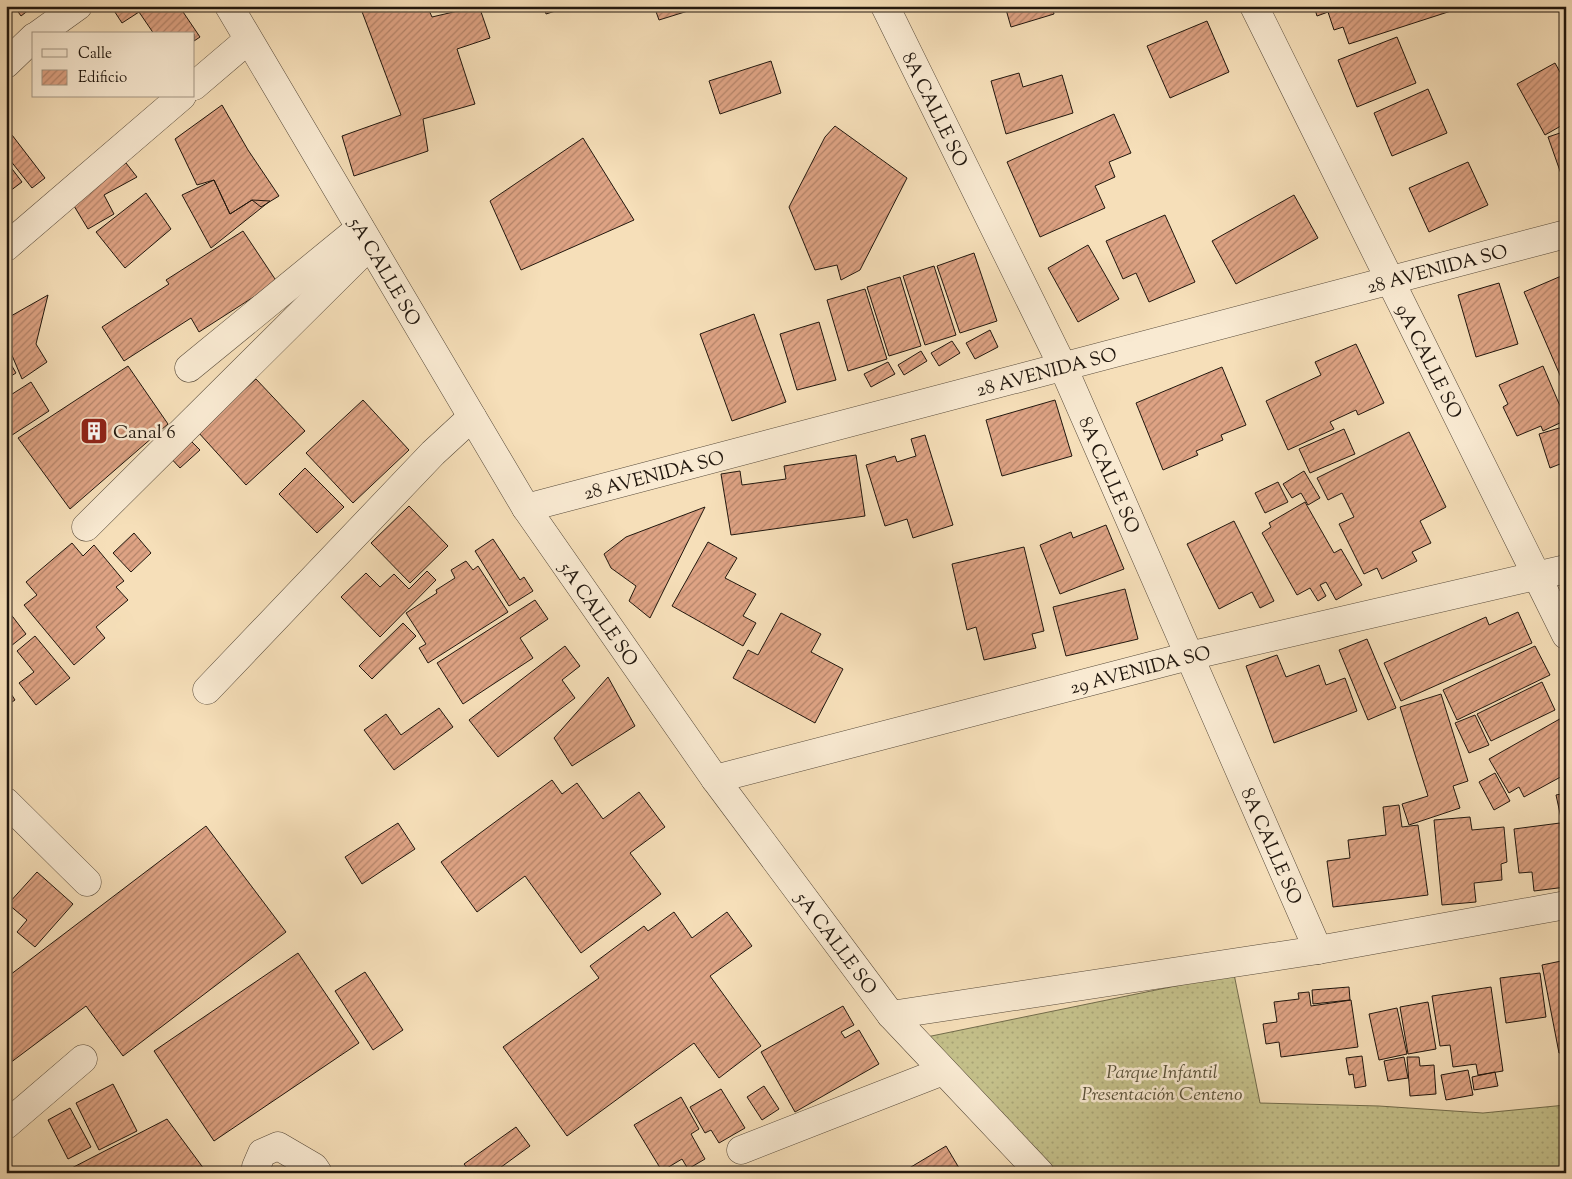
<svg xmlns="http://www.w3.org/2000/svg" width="1572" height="1179" font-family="'Sorts Mill Goudy',serif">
  <defs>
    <pattern id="grass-dots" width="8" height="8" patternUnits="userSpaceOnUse" patternTransform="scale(1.25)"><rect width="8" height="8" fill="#c4c08a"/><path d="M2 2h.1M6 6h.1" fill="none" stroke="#a8a476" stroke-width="1.8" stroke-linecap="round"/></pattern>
    <pattern id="building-hatch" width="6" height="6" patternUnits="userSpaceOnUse" patternTransform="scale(1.25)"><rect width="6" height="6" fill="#dea384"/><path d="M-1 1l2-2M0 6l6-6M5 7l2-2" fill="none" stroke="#b4846a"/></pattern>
  </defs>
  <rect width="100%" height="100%" fill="#f6dfb9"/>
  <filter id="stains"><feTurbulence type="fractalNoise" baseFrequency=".004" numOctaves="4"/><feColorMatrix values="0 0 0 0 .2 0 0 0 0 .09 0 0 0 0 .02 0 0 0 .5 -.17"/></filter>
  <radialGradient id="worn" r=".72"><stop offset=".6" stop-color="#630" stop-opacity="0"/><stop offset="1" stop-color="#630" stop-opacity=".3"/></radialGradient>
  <path fill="url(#grass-dots)" stroke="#726c4c" d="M1234,974L1260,1103L1379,1106L1483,1113L1566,1105V1173H1037L912,1040Z"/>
  <path fill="url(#building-hatch)" stroke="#21170e" d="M14,6H34L21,16Z
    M111,6H179L200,37L194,41V34H154L139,12L122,23Z
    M370,6H427L432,17L479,6L490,38L457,49L475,104L423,119L428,151L354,176L342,136L401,115L361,9Z
    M544,6H571L546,14Z
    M654,6H704L659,20Z
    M1005,6H1052L1054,14L1011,27Z
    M1314,6H1450L1451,11L1349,44L1343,27L1334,30L1328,12L1317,16Z
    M1207,21L1229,72L1170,98L1147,46Z
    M1397,37L1416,83L1357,107L1338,60Z
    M771,61L781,93L720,114L709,81Z
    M1555,63L1566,83V123L1545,135L1517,84Z
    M1019,73L1023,87L1062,75L1073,113L1006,134L991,81Z
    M1428,89L1447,133L1392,156L1374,113Z
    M222,105L248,150L279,196L261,207L252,200L230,214L214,180L197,185L175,139Z
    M1114,114L1131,153L1109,162L1115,177L1095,186L1105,208L1040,237L1007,162Z
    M835,126L907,178L860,270L841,280L837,265L815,270L789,207L825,137Z
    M1566,131V188L1548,137Z
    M12,135L45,178L32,188L6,155V139Z
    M583,138L634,220L521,270L490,201Z
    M6,161L22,182L6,194Z
    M1468,162L1488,205L1429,232L1409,188Z
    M126,163L137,177L104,195L114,214L88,229L71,201Z
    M214,180L230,214L252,200L270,201L211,248L182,195Z
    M146,193L171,229L125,268L96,232Z
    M1294,195L1318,238L1236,284L1212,241Z
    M1165,215L1195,282L1149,302L1136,273L1123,279L1106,241Z
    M243,231L277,282L199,332L191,318L124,361L102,327L169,284L166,280Z
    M1088,245L1119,299L1078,322L1048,268Z
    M974,253L997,321L960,333L937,266Z
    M934,266L956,335L925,345L903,276Z
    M1566,274V389L1524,292Z
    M900,277L921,346L889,356L867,287Z
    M1499,283L1518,344L1476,357L1458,295Z
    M865,289L887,359L848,371L827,300Z
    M48,295L36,344L47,362L22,379L8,346L11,316Z
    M754,314L786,402L732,421L700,334Z
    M819,322L836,380L797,390L780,334Z
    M990,330L998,347L975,359L966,343Z
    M952,341L960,353L939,366L931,353Z
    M1356,344L1384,403L1358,415L1356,410L1330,422L1334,429L1288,450L1266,401L1321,375L1315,362Z
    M921,351L927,361L904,375L898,365Z
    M6,356L16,373L6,379Z
    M888,362L895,374L871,387L864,374Z
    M128,366L168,424L70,509L18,438Z
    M1543,366L1566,420L1543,431L1541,426L1517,436L1503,407L1508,404L1499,385Z
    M1222,367L1246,425L1221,435L1223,440L1196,451L1198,455L1163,470L1136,403Z
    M256,379L305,431L246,485L198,432Z
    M31,382L49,411L6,439V398Z
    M363,400L409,450L353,503L306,453Z
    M1055,400L1072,456L1002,476L986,420Z
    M1566,426V482L1560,464L1550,468L1539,434Z
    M1344,429L1355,454L1310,473L1299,449Z
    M1409,432L1446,507L1420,521L1431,543L1412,552L1417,561L1382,579L1377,568L1364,574L1339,524L1354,517L1342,493L1328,500L1317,478Z
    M925,435L953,525L913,538L907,519L885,526L866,465L895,456L897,462L916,456L911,439Z
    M186,436L200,450L180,468L167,454Z
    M856,455L865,516L731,535L721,474L740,471L742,485L786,479L784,466Z
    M305,468L344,507L317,533L279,494Z
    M1304,471L1320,498L1308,505L1301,493L1292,498L1283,484Z
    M1278,482L1288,502L1265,513L1255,493Z
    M1305,502L1334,553L1341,549L1362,585L1336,600L1326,582L1320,585L1326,596L1318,601L1310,588L1297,595L1262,533L1271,527L1269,523Z
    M409,506L448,546L410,583L371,543Z
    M705,507L650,618L629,601L636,586L611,568L604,554L626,537Z
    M1234,521L1274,601L1260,608L1252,592L1219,609L1187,544Z
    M1106,525L1124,569L1060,594L1040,545L1071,532L1073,538Z
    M134,533L151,553L131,572L113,553Z
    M493,539L520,580L524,577L533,591L509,606L475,551Z
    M708,542L737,558L725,578L756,594L743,616L756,623L743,646L672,606Z
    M72,543L83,556L94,545L124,581L116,587L128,600L96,627L105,638L74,665L24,605L37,595L26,582Z
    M1024,547L1044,631L1032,634L1036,648L984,660L976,627L967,630L952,564Z
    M466,561L473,570L478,566L508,612L428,663L419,648L426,644L406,613L437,593L436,590L455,578L451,570Z
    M427,571L436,580L380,637L341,597L366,573L380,587L394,574L409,589Z
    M1125,589L1138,639L1066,656L1053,607Z
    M535,600L548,619L520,638L533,658L463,704L437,663Z
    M6,608L26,634L6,650Z
    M1518,612L1532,643L1401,701L1384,663L1486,617L1489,625Z
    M781,613L821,634L811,652L843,669L815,723L733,678L748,650L758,655Z
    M403,623L416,636L372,679L359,666Z
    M35,636L70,678L36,705L19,683L34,672L17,651Z
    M1367,639L1396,708L1368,720L1339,650Z
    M565,646L580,666L562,680L575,698L498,757L469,720Z
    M1535,646L1550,675L1457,720L1443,690Z
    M1277,655L1286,677L1319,665L1326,685L1345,678L1357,711L1274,743L1246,666Z
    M608,677L635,726L572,766L554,738Z
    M1542,682L1555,710L1491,741L1477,714Z
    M6,686L15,700L6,706Z
    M1441,694L1468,781L1453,786L1460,808L1409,825L1402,804L1428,796L1400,707Z
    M439,708L453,727L394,770L364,730L386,714L401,735Z
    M1475,715L1489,745L1469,753L1455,723Z
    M1565,716L1566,774L1524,797L1519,787L1509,793L1489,759Z
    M1495,773L1510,801L1494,810L1479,782Z
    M552,780L562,794L577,783L603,819L639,792L665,827L630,853L661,894L581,953L525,876L477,912L441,862Z
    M1566,793V841L1556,795Z
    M1399,805L1402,827L1418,825L1428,895L1333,907L1327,861L1350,858L1348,840L1386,835L1383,807Z
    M1470,817L1472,830L1504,827L1507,862L1501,864L1502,880L1474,883L1476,902L1442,905L1434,820Z
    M398,823L415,849L362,884L345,857Z
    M1560,823L1566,867V887L1534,891L1532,872L1519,873L1514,829Z
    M206,826L286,932L123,1056L86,1006L6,1066V978Z
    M37,872L73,904L35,947L17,932L27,920L8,904Z
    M674,912L692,938L727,912L752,946L710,976L761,1046L719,1078L694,1043L567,1136L503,1047L599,978L590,966L644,926L648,931Z
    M298,953L359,1043L214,1141L154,1051Z
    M1566,960V1052L1559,1053L1542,965Z
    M365,972L403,1030L373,1050L335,991Z
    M1540,973L1546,1017L1506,1023L1500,978Z
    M1349,987L1350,1000L1313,1004L1312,990Z
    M1491,987L1503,1071L1478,1075L1476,1064L1453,1067L1450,1045L1440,1046L1432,996Z
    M1309,992L1311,1006L1351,1000L1358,1047L1281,1057L1279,1042L1266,1044L1263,1024L1277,1022L1274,1002L1299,999L1298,993Z
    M1428,1002L1436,1049L1408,1054L1400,1007Z
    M843,1006L854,1025L841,1032L845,1038L859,1030L879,1064L795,1112L761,1052Z
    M1397,1008L1407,1054L1379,1060L1369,1014Z
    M1362,1056L1366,1086L1355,1088L1353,1074L1349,1075L1346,1058Z
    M1404,1057L1408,1078L1388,1081L1384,1061Z
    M1407,1057H1419L1420,1066L1434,1065L1436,1094L1410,1096Z
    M1468,1070L1473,1095L1446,1100L1441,1075Z
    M1495,1072L1498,1086L1474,1090L1472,1077Z
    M113,1084L137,1131L99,1150L76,1103Z
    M764,1086L779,1109L762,1120L747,1097Z
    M721,1089L745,1128L719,1143L711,1130L705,1133L690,1107Z
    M681,1097L699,1129L691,1134L705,1159L688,1169L682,1159L662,1171L634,1125Z
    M70,1108L91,1147L68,1159L48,1120Z
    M167,1119L207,1173H62Z
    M516,1127L530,1146L493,1173H471L464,1164Z
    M946,1146L962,1173H901Z
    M452,1167L456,1173H444Z"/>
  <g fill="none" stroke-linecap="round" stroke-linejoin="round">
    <defs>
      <g id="minor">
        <path id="s1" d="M229,6L526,508L715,779L891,1015L1040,1173"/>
        <path id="s2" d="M885,6L1063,367L1318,950"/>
        <path id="s3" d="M1254,6L1566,635"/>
        <path d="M39,34L78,6"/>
        <path d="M6,64L34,37"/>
        <path d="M194,86L248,40"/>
        <path d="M6,247L182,96"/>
        <path d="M189,368L360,228"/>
        <path id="s4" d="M526,508L1566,234"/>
        <path d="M86,527L370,245"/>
        <path d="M207,690L433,453L472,417"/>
        <path id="s5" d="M715,779L1189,656L1566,569"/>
        <path d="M6,802L87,882"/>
        <path d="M891,1015L1318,950L1566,905"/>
        <path d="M6,1125L83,1059"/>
        <path d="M741,1150L943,1071"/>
        <path d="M259,1173L256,1167L262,1153L278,1146L314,1167L318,1173"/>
      </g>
    </defs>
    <use href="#minor" stroke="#564939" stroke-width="29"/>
    <use href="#minor" stroke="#f9ead2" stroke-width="28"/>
  </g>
  <defs>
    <symbol id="building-square" viewBox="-11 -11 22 22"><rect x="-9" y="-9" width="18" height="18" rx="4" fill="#8f2418" stroke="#f9ead2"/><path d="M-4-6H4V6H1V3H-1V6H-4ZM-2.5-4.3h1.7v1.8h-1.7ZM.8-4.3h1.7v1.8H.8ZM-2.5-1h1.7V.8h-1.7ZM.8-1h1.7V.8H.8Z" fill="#fff"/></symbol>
  </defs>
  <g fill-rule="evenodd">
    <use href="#building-square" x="78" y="415" width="32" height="32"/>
  </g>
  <g text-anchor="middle" stroke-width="5" stroke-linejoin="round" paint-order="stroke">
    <g font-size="19" fill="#21170e" stroke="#f9ead2">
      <text dy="7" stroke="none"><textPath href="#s2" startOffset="115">8A CALLE SO</textPath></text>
      <text dy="7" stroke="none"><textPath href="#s4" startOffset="942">28 AVENIDA SO</textPath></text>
      <text dy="7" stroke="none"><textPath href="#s1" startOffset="308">5A CALLE SO</textPath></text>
      <text dy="7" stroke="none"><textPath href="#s3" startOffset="396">9A CALLE SO</textPath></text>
      <text dy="7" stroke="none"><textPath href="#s4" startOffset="538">28 AVENIDA SO</textPath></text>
      <text dy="7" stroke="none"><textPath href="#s4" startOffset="132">28 AVENIDA SO</textPath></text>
      <text dy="7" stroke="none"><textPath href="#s2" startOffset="520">8A CALLE SO</textPath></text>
      <text dy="7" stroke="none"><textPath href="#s1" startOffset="712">5A CALLE SO</textPath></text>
      <text dy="7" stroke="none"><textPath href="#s5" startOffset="439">29 AVENIDA SO</textPath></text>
      <text dy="7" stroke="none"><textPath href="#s2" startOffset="925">8A CALLE SO</textPath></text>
      <text dy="7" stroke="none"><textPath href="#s1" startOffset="1118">5A CALLE SO</textPath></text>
    </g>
    <g font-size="19" fill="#21170e" stroke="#f9ead2" text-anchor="start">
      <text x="113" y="438">Canal 6</text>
    </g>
    <g font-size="19" font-style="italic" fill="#5a5239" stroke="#f9ead2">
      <text x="1162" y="1078">Parque Infantil<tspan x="1162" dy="22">Presentación Centeno</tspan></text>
    </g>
  </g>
  <rect width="1572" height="1179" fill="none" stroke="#f6dfb9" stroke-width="25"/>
  <rect x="8" y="8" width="1557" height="1164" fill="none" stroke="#21170e" stroke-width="2.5"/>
  <rect x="12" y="12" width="1547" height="1154" fill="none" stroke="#21170e"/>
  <rect x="32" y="32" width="162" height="65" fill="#f9ead2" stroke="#a39684"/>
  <rect x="42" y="49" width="25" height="8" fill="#f9ead2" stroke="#a39684"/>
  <text x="78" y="58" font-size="15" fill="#21170e">Calle</text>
  <rect x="42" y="70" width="25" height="15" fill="url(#building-hatch)" stroke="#a39684"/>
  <text x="78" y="82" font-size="15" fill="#21170e">Edificio</text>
  <rect width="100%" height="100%" filter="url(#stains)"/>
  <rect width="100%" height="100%" fill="url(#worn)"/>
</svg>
